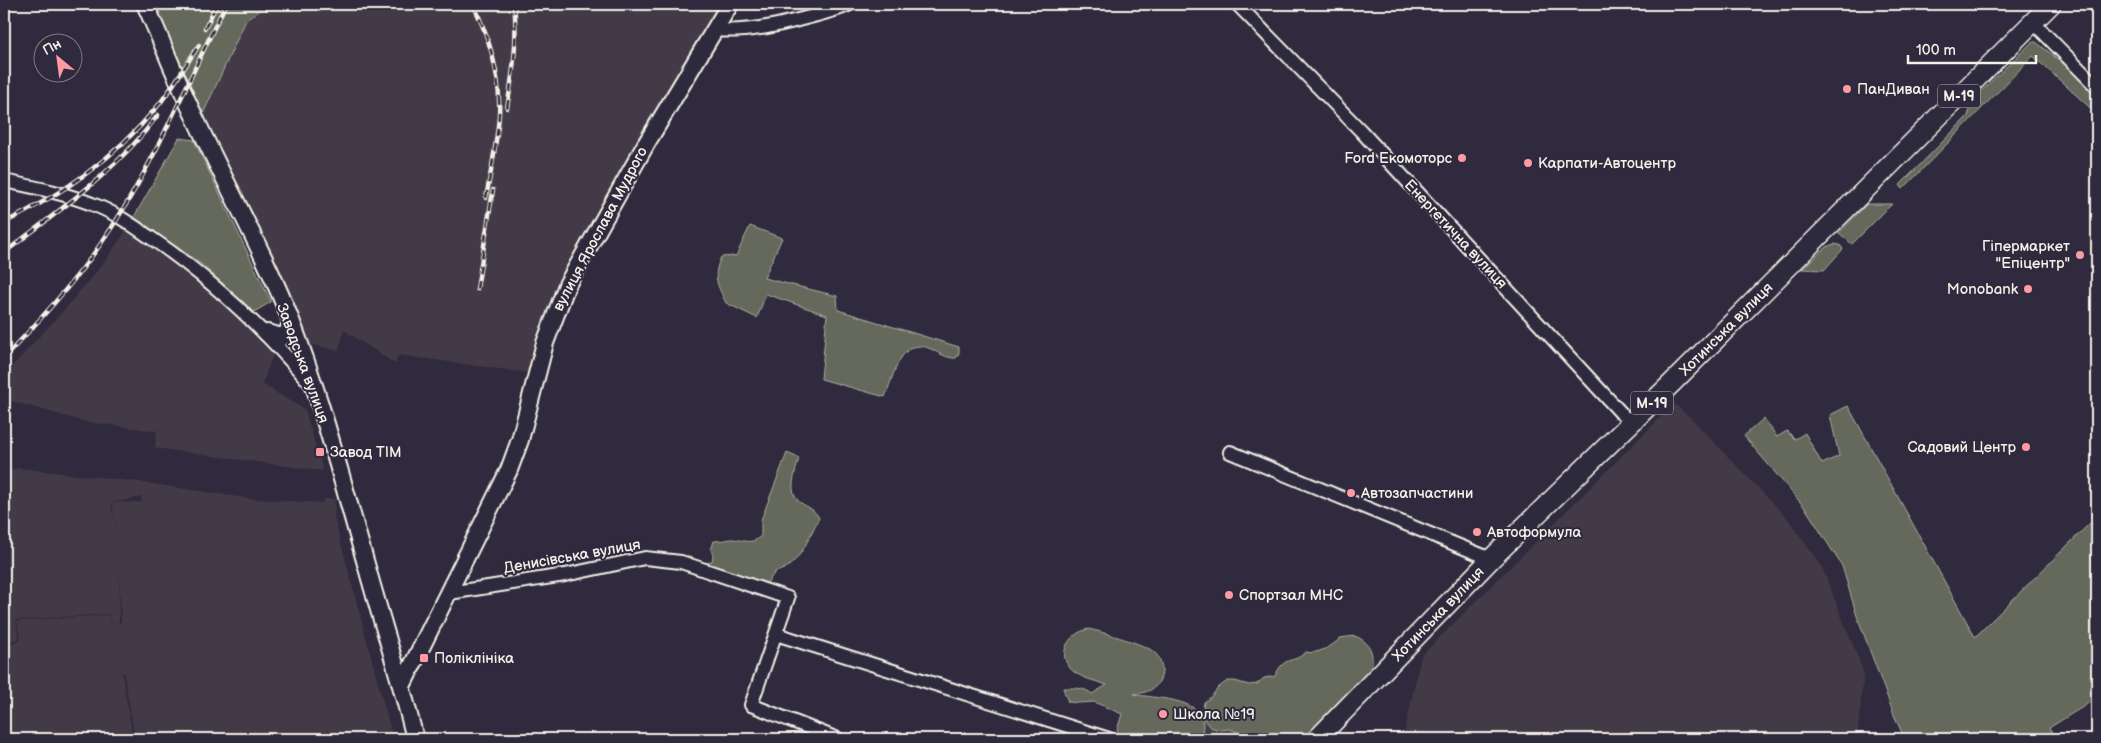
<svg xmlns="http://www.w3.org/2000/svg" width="2101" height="743" font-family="'Balsamiq Sans',sans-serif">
  <rect width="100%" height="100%" fill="#2f2a3d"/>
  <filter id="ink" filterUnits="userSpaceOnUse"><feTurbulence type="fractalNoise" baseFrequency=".02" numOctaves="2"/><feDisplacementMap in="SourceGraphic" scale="10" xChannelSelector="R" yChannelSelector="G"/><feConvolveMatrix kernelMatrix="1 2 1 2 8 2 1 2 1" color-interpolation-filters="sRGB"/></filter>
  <g filter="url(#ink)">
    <path fill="#423a46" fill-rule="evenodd" d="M268,4H729L567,283L535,374L398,355L395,364L344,330L339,351L300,342L202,116L246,20Z
      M126,231L201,281L233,307L274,353L262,384L305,410L323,471L155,448L157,431L86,422L4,399V375L64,310L102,265Z
      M1674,404L1690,417L1788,519L1822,567L1864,673L1857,739H1403L1421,656Z
      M18,468L139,482L252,499L323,503V499H335L334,517L392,735L397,734L398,739H135L124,673L128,672L122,673L133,739H4V645L21,640L17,621L108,615V623L121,622L119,573V622H108L109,614L16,620L19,639L4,642V472ZM141,494L142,502L112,503L119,545L111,503L141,497Z
      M1141,704L1237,724L1256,739H1130Z"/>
    <path fill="#65695b" stroke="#acada2" d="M150,4H268L246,20L202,116Z
      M2032,42H2036L2068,67L2096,93L2097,114L2033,56L1903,189L1900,185L1968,116L1973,99Z
      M179,138L194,140L271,302L254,312L200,263L134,217Z
      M1867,204H1892L1852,244L1839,233Z
      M750,226L782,238L764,278L837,296L838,310L959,347V353L956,358C948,359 939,353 931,349C901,335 894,375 885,397L821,379L827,315L766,294L757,318L726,303C717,284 712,277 721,257L736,256Z
      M1834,244L1840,245L1843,249L1824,270L1802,269L1826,247Z
      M1848,406L1975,637L2090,523L2097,528V698L2049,728L2056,736L2051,739H1898L1903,735L1894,715L1857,616L1842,566L1806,509L1744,436L1764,418L1777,437L1787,431L1795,439L1805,433L1822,464L1839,456L1830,415Z
      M787,453L799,458C796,472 786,493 801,503C809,508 814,509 819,518C808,538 800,567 775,572L763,589L704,569L707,563L712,561L713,555L711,550L714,541C720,541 725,540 731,539C743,539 750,546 761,536V520Z
      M1089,629C1102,632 1145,644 1154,652C1161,658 1164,668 1161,677C1157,690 1146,693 1134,694C1153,699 1202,697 1203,724C1203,728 1202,734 1201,739H1120L1121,737L1117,730L1122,714L1094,702L1079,703L1068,702L1063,688C1074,688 1084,687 1092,694L1107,685C1096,681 1084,679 1074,672C1055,657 1067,633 1089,629Z
      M1355,636C1372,643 1374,654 1371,671L1305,739H1259L1229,729L1220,730L1210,727L1203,719V709L1204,702L1211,697L1218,688L1227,681H1235L1249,685L1257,684L1264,678L1275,676C1285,654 1292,665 1306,652C1316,655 1334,646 1340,638Z"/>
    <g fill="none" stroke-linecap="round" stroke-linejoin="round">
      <defs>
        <path id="minor" d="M1237,4L1361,131L1622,414
          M2033,22L2097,87
          M715,30C750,33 784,24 817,15C828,12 840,9 850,4
          M4,181C33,187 64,193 92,204C114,212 132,225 151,238C213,280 263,328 311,384
          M1230,452L1491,559
          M449,593L565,575L645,558L681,562L788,598L751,705L838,739
          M776,634L1109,739"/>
        <path id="major" d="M145,4C159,34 170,64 184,94C218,171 261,244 292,323C322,401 343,484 366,564C382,623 401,680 415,739
          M267,333L282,337L288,332L291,322
          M402,686L509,470L520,440L545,343L567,285L646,144L730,4"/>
        <path id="highway" d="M1317,739L1491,559L1672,383L2051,4"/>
      </defs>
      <use href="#minor" stroke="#f4f1e8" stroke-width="16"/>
      <use href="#major" stroke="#f4f1e8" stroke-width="20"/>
      <use href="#highway" stroke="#f4f1e8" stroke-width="22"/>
      <use href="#minor" stroke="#2f2a3d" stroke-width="12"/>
      <use href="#major" stroke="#2f2a3d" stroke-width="16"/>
      <use href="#highway" stroke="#2f2a3d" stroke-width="19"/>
      <defs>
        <path id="rail" d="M473,4C489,37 501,77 499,115C497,143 491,170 486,198
          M205,28L217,4
          M507,108C513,73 518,39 514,4
          M4,223C62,194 114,159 156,108C172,89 185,66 199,45
          M4,253C58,211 117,171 158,115
          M477,289L493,190
          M4,358C39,321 73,284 102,242C153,169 186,83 226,4"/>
      </defs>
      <use href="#rail" stroke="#f4f1e8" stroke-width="4.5"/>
      <use href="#rail" stroke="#2f2a3d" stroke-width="2.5" stroke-dasharray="8" stroke-linecap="butt"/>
    </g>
  </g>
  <g fill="#ff9aa2" stroke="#2f2a3d" stroke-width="2">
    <circle cx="1847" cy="89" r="5"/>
    <circle cx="1462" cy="158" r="5"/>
    <circle cx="1528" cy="163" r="5"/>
    <circle cx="2080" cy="255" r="5"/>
    <circle cx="2028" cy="289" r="5"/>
    <circle cx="2026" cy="447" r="5"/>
    <rect x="315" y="447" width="10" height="10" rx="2.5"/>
    <circle cx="1351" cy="493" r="5"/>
    <circle cx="1477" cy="532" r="5"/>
    <circle cx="1229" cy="595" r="5"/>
    <rect x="419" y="653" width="10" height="10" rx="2.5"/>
    <circle cx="1163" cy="714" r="5"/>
  </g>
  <g text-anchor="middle" stroke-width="4" stroke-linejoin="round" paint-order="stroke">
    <g fill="#2f2a3d" stroke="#b9b5b5" stroke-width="1">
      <rect x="1938" y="84.5" width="42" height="23" rx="4"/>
      <rect x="1631" y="391.5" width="42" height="23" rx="4"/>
    </g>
    <g font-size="14" font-weight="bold" fill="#f4f1e8">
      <text x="1959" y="101">М-19</text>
      <text x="1652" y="408">М-19</text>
    </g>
    <g font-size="15" fill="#f4f1e8" stroke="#2f2a3d" text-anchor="start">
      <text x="1857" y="94">ПанДиван</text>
      <text x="1452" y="163" text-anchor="end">Ford Екомоторс</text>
      <text x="1538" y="168">Карпати-Автоцентр</text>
      <text x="2070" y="251" text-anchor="end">Гіпермаркет<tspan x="2070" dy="17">"Епіцентр"</tspan></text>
      <text x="2018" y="294" text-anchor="end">Monobank</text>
      <text x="2016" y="452" text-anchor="end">Садовий Центр</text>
      <text x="330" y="457">Завод ТІМ</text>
      <text x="1361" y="498">Автозапчастини</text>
      <text x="1487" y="537">Автоформула</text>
      <text x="1239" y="600">Спортзал МНС</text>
      <text x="434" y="663">Поліклініка</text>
      <text x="1173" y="719">Школа №19</text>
    </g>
    <g font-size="15" fill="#f4f1e8" stroke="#2f2a3d">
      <text transform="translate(600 229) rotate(-62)" y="5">вулиця Ярослава Мудрого</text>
      <text transform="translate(1456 234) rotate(47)" y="5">Енергетична вулиця</text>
      <text transform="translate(1726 329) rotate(-45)" y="5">Хотинська вулиця</text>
      <text transform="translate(303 363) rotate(70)" y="5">Заводська вулиця</text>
      <text transform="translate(572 556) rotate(-10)" y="5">Денисівська вулиця</text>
      <text transform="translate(1438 614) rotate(-46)" y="5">Хотинська вулиця</text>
    </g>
  </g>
  <rect width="2101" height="743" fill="none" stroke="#2f2a3d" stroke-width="20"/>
  <rect x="10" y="10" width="2081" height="723" fill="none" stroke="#f4f1e8" stroke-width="2" filter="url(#ink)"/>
  <g transform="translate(58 58) rotate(331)"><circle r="24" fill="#2f2a3d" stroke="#7e7a81"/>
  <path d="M0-4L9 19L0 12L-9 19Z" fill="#ff9aa2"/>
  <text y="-8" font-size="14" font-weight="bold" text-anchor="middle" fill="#f4f1e8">Пн</text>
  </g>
  <path d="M1908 55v8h128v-8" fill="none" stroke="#f4f1e8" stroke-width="2.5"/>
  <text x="1916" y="55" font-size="15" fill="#f4f1e8" stroke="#2f2a3d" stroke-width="4" paint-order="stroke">100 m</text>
</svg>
